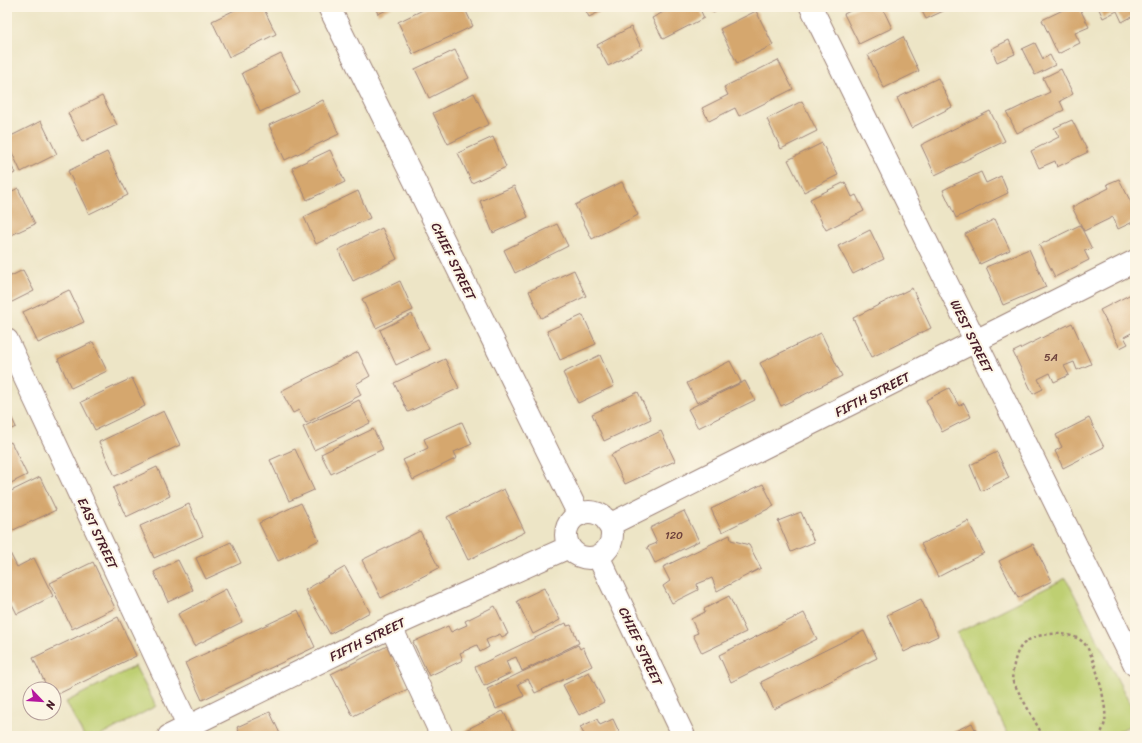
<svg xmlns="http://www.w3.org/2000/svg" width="1142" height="743" font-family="Sriracha,sans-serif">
  <rect width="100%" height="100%" fill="#fcf5e5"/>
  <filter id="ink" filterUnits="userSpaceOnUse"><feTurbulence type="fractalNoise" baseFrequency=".025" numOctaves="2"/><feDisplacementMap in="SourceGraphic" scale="8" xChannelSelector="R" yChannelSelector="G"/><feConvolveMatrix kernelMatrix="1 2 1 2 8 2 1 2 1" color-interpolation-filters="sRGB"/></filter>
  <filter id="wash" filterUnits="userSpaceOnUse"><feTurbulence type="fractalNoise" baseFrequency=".012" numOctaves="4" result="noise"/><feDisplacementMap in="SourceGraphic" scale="16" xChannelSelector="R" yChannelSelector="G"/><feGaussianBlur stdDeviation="0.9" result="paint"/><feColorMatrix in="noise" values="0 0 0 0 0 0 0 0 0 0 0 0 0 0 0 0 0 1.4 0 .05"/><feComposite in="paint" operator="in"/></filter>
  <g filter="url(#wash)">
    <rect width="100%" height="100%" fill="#ede5c6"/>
    <path fill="#becf72" stroke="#84774e" d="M1066,578L1135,714V723L1110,736H1009L957,633Z
      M135,666L156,706L100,736H84L66,702Z"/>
    <g id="blocks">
      <path fill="#d5a76e" d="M241,7H263L276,34L229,57L212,21Z
        M375,7H393L378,14Z
        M429,7H464L473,26L413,54L398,22Z
        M584,7H609L589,17Z
        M673,7H699L704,18L663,39L652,18Z
        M710,7H725L713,13Z
        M858,7H882L892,28L859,44L844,14Z
        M920,7H952L926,19Z
        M1069,7H1079L1089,27L1075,33L1080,43L1058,54L1042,20Z
        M1098,7H1135V15L1122,22L1117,11L1103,18Z
        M756,11L773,45L737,63L720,29Z
        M631,27L642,49L608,66L597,45Z
        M903,37L919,71L884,88L868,55Z
        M1009,40L1015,54L997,62L991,49Z
        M1035,43L1043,59L1050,55L1055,65L1035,75L1022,49Z
        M455,50L469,78L429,98L415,69Z
        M281,54L300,93L260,112L242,73Z
        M778,60L793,89L739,116L735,108L709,121L702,108L728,95L724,87Z
        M1061,69L1073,94L1060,101L1064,110L1017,133L1007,113L1050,92L1043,78Z
        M938,78L952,107L911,128L897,98Z
        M474,93L489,124L448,144L433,113Z
        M102,96L117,125L82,142L68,113Z
        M323,100L339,134L285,160L269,125Z
        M802,101L817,131L781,149L767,119Z
        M990,111L1005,141L935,175L921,145Z
        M1072,120L1088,152L1057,167L1055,161L1039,168L1031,151L1059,137L1054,128Z
        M41,121L57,154L21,172L7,142V138Z
        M493,137L506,167L472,183L458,153Z
        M822,143L838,175L804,192L788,160Z
        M330,150L345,182L307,200L292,168Z
        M107,152L128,195L89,214L68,171Z
        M7,156L15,173L7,177Z
        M981,172L986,183L1001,176L1008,193L956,218L943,190Z
        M1119,179L1135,210V221L1118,229L1113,217L1084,231L1072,207L1109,188L1107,184Z
        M622,182L638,215L592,239L575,205Z
        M845,182L852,197L856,195L864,211L826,230L810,199Z
        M514,186L528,217L493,233L480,201Z
        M18,188L35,224L7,237V194Z
        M358,191L370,218L316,244L304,217Z
        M995,219L1010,250L980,264L965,234Z
        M557,224L568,246L515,273L504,250Z
        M1080,225L1092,249L1084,250L1089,260L1055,277L1039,245Z
        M382,228L397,259L353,281L338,250Z
        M870,230L884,259L853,274L838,246Z
        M1029,249L1046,287L1003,305L986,267Z
        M23,270L34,291L8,304L7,278Z
        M574,270L586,296L541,318L529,291Z
        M400,281L413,310L376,328L362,299Z
        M912,288L931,328L872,357L853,318Z
        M69,290L84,322L38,343L23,312Z
        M1135,292V331L1124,337L1128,344L1120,348L1100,310Z
        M412,314L429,349L396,365L380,330Z
        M583,315L596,344L560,360L547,331Z
        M1072,323L1091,364L1077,370L1074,362L1064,366L1069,375L1054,382L1050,373L1038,379L1043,389L1033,394L1013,352Z
        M821,333L842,376L781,406L760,363Z
        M93,342L107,371L71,388L58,359Z
        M358,352L370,376L356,384L361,395L306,423L299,410L293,413L281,391Z
        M600,355L614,386L578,403L563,373Z
        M445,359L459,388L408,412L394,383Z
        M730,361L741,382L697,403L687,383Z
        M132,378L145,406L95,430L81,402Z
        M745,381L755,400L698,428L688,409Z
        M949,388L959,406L964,403L971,417L942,432L926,400Z
        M638,392L651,419L604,441L592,414Z
        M359,400L370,423L314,450L303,427Z
        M7,408L16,427L7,431Z
        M164,411L180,445L115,476L99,442Z
        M1089,418L1104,447L1063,468L1055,451L1062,447L1056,435Z
        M462,422L472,444L454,452L457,458L413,480L403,460L428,448L424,439Z
        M373,429L383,449L331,474L321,454Z
        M661,431L675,461L625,484L611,455Z
        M11,442L27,475L7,485V444Z
        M295,449L314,490L289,501L270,460Z
        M997,452L1009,478L981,491L970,465Z
        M157,467L170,496L126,517L113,488Z
        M40,477L56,510L7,533V493Z
        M763,484L774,506L722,532L711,509Z
        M504,489L525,532L468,560L447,517Z
        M301,503L319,540L278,561L259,523Z
        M189,504L203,536L154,558L140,526Z
        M684,511L699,541L655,563L647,547L657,543L650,528Z
        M801,512L814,542L791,552L778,521Z
        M968,521L984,553L938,577L921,544Z
        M420,531L439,568L381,598L362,560Z
        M730,535L731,540L749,545L761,568L717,591L712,578L697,584L698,590L672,603L663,586L670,581L663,567Z
        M231,542L241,563L206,579L196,558Z
        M1033,544L1052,581L1018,598L999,561Z
        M10,553L17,567L34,558L53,596L17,614L12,604L7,606V554Z
        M178,560L193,590L168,602L154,572Z
        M93,562L115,608L72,629L50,583Z
        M345,567L370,612L330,634L305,590Z
        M544,588L560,620L533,634L517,601Z
        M226,589L242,622L194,646L178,614Z
        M729,596L746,632L702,653L693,635L698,633L691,619L705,612L704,609Z
        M921,599L938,636L904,652L887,615Z
        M495,606L508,634L502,637L500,634L486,640L489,647L480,652L477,645L460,653L463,660L429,676L413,642L448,626L451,632L467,625L465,621Z
        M298,610L315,647L202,700L185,663Z
        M804,613L817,639L731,682L719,655Z
        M118,617L136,656L54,696V689H48L33,658Z
        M566,623L567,626L571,625L579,643L522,671L516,657L506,661L511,673L484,686L475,667Z
        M864,631L877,658L774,709L761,682Z
        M578,645L580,649L583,647L592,666L535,693L528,679L518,684L524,696L496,709L487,689Z
        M387,646L408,689L353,716L331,674Z
        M589,672L604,702L579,715L563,685Z
        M503,711L516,735L467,736L464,731Z
        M270,712L281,736H241L237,727Z
        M597,719L600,725L613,719L621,736H585L580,727Z
        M972,723L978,736H945Z"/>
    </g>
  </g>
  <g filter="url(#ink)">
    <use href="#blocks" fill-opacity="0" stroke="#9c8278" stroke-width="1"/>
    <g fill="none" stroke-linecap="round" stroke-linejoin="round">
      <defs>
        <path id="minor" d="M329,7L579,515
          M811,7L1135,665
          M7,340L188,726
          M566 535a23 23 0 1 1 46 0a23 23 0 1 1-46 0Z
          M609,525L1135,261
          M598,556L684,736
          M391,627L442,736
          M169,736L391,627L569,547"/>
      </defs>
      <use href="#minor" stroke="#9c8278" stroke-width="24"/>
      <path stroke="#9c8278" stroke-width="2.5" stroke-dasharray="3 3" stroke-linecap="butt" d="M1043,736L1012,680C1013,670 1014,657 1020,648C1031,631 1070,629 1084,643C1094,653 1108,707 1105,722C1104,726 1102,731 1100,736"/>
      <use href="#minor" stroke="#fff" stroke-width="22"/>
    </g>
  </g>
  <g text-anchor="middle" stroke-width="4" stroke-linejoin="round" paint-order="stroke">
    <g font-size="11" fill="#6d413c">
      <text x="1051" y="361">5A</text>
      <text x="674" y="539">120</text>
    </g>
    <g font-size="13" fill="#4a1f2b" stroke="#fcf5e5">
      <text transform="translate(454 261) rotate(64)" y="5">CHIEF STREET</text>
      <text transform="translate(972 336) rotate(64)" y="5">WEST STREET</text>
      <text transform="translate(872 394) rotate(-27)" y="5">FIFTH STREET</text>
      <text transform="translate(98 533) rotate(65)" y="5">EAST STREET</text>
      <text transform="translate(367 639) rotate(-26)" y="5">FIFTH STREET</text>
      <text transform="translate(641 646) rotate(65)" y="5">CHIEF STREET</text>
    </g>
  </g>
  <rect width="1142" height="743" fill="none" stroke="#fcf5e5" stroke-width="24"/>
  <g transform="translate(42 701) rotate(115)"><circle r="19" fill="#fcf5e5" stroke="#b59f9b"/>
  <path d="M0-3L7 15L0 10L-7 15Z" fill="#b5179e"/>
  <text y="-6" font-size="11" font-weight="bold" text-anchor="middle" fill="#4a1f2b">N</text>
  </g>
</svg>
